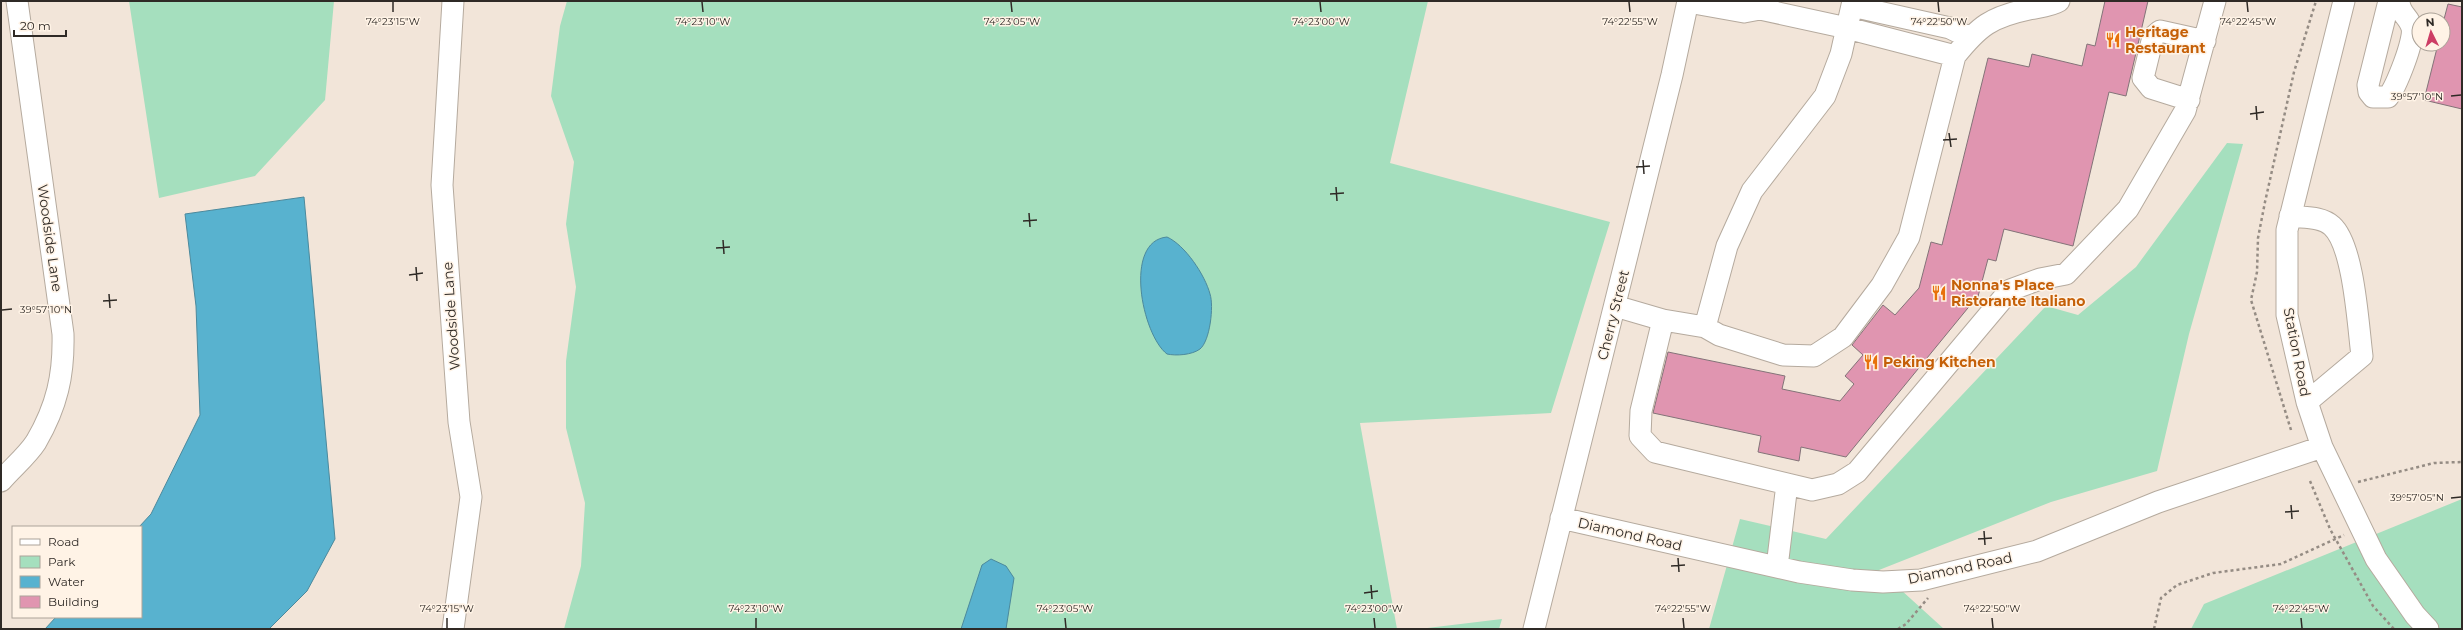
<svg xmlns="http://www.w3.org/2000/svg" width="2463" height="630" font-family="Montserrat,sans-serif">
  <rect width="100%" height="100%" fill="#f2e5d9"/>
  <path fill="#a5dfbe" d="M129,1H334L325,100L255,176L159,198Z
    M567,1H1428L1390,163L1610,222L1551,413L1360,423L1397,629H564L581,566L585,503L566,428V361L576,287L566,224L574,162L551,96L560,26Z
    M2227,143L2243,144L2189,334L2157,471L2051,502L1879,570L1944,629H1709L1740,519L1826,539L2046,306L2078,315L2136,267Z
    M2462,499V629H2191L2204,604Z
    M1502,619L1499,629H1419Z"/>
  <path fill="#58b2cf" stroke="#4c899c" d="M304,197L335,539L307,591L269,629H45L56,617H141L139,527L151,514L200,415L196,306L185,214Z
    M1167,237C1185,245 1205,275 1210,294C1214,306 1210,341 1200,349C1192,355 1176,356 1167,354C1142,335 1123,241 1167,237Z
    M991,559L1006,566L1014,578L1006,629H961L982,565Z"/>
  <path fill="#e095b0" stroke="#837378" d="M2105,1H2148L2126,96L2109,92L2073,246L2004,229L1996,261L1988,259L1976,304L1972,303L1846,457L1801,447L1799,461L1758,452L1761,436L1653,413L1668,352L1785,376L1782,389L1840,401L1854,384L1845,376L1863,355L1852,345L1883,305L1895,315L1919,288L1931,242L1942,245L1988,58L2029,67L2032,54L2082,66L2087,44L2095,46Z
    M2448,4L2462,7V109L2424,100L2438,44H2443V23Z"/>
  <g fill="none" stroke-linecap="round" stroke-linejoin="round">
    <defs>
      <path id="minor" d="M1853,1L1841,54L1825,96L1752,191L1727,246L1705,327L1719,335L1783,355L1814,356L1843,337L1882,285L1909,237L1955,56C1979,26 1991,17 2029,9C2038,7 2051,6 2059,1
        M2344,1L2287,230V315L2307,402L2322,447L2376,559L2415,615L2428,629
        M2389,1L2368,85L2369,92L2373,97H2388C2396,87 2415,40 2412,28C2409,16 2399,14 2399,1
        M1688,2L1744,12L1760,9L1755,1
        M1852,6L1950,28L1970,38
        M1760,9L1847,28L1955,56
        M2189,100L2151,88L2143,78L2153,37L2160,31L2205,41
        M2290,216C2303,218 2321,216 2332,226C2354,246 2358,325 2362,356L2307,402
        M1615,306L1663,320L1641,411L1640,436L1655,452L1812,490L1838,484L1857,472L2010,290L2040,279L2066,274L2128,209L2185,111L2215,1
        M1663,320L1705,327
        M1,481C12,468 27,456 36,442C57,406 64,375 63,334L17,1
        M1561,518L1799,572L1852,580L1883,582L1921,580L2037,551L2158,502L2322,447
        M1777,567L1787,484
        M453,629L471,497L459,422L442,185L453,1
        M1534,629L1672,75L1688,1"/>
    </defs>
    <use href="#minor" stroke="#b5aa9e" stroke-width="23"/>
    <path stroke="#958c84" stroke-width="2.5" stroke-dasharray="3 3" stroke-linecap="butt" d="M2291,430L2251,300L2257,272L2258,238L2265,202L2294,72L2316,1
      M2310,481L2330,529L2373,606L2394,629
      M2358,482L2434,463L2462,462
      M1898,629L1906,624L1928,598
      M2154,629L2161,598L2177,585L2213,573L2281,564L2344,535"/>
    <use href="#minor" stroke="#fff" stroke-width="21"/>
  </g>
  <path fill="none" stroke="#2f2a26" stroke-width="1.5" d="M393,2V12M702,2L703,12M1011,2L1012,12M1320,2L1321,12M1629,2L1630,12M1938,2L1939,12M2247,2L2248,12M2451,96L2461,95M2256,106L2257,120M2250,114L2264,112M1949,133L1951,147M1943,140L1957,139M1643,160L1644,174M1636,167L1650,166M1336,187L1337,201M1330,194L1344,193M1029,213L1030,227M1023,221L1037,220M723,240L724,254M716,248L730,247M416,267L417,281M409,275L423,273M109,294L110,308M103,301L117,300M2,310L12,309M2451,498L2461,497M2291,505L2292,519M2285,512L2299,511M1984,531L1985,545M1978,539L1992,538M1678,558L1679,572M1671,566L1685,565M1371,585L1372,599M1364,593L1378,591M447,618V628M756,618V628M1065,618L1066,628M1374,618L1375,628M1683,618L1684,628M1992,618L1993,628M2301,618L2302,628"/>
  <defs>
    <symbol id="restaurant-bare" viewBox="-9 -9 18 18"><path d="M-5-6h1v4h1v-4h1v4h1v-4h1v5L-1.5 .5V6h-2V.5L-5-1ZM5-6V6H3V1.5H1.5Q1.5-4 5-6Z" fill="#e8710a" stroke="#fff3e6" stroke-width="2.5" paint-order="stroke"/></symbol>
  </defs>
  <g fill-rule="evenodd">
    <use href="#restaurant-bare" x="2102" y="29" width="22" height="22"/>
    <use href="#restaurant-bare" x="1928" y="282" width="22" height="22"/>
    <use href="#restaurant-bare" x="1860" y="351" width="22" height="22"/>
  </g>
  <g text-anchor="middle" stroke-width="3" stroke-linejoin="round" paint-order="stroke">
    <g font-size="14" font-weight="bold" fill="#c56008" stroke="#fff3e6" text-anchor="start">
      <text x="2125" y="37">Heritage<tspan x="2125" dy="16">Restaurant</tspan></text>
      <text x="1951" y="290">Nonna's Place<tspan x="1951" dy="16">Ristorante Italiano</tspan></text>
      <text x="1883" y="367">Peking Kitchen</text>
    </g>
    <g font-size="14" fill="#2f2a26" stroke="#fff3e6">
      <text transform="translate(50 238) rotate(82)" y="5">Woodside Lane</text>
      <text transform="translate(1613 315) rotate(-76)" y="5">Cherry Street</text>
      <text transform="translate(451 316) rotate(-94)" y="5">Woodside Lane</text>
      <text transform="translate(2297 352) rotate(79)" y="5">Station Road</text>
      <text transform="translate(1630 534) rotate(13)" y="5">Diamond Road</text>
      <text transform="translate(1960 568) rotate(-12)" y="5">Diamond Road</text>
    </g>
  </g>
  <g font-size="10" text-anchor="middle" fill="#2f2a26" stroke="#fff3e6" stroke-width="3" stroke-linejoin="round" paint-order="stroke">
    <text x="393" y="25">74°23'15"W</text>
    <text x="703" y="25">74°23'10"W</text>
    <text x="1012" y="25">74°23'05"W</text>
    <text x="1321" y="25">74°23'00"W</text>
    <text x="1630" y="25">74°22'55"W</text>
    <text x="1939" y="25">74°22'50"W</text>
    <text x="2248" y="25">74°22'45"W</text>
    <text x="2417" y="100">39°57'10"N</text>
    <text x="46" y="313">39°57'10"N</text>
    <text x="2417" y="501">39°57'05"N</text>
    <text x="447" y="612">74°23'15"W</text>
    <text x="756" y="612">74°23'10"W</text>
    <text x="1065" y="612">74°23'05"W</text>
    <text x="1374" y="612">74°23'00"W</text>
    <text x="1683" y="612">74°22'55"W</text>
    <text x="1992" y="612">74°22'50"W</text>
    <text x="2301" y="612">74°22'45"W</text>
  </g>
  <rect width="2463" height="630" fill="none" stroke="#2f2a26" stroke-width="4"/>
  <rect x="12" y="526" width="130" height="92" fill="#fff3e6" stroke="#aca399"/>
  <rect x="20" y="539" width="20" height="6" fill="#ffffff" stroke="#aca399"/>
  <text x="48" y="546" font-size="12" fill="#2f2a26">Road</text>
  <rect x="20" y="556" width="20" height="12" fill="#a5dfbe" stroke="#aca399"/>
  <text x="48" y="566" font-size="12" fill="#2f2a26">Park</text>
  <rect x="20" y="576" width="20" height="12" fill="#58b2cf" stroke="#aca399"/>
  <text x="48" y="586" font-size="12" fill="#2f2a26">Water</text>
  <rect x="20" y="596" width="20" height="12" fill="#e095b0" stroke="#aca399"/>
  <text x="48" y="606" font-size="12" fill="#2f2a26">Building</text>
  <g transform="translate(2431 32) rotate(355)"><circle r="19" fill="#fff3e6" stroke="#aca399"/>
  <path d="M0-3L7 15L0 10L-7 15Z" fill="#cd3e65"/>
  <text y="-6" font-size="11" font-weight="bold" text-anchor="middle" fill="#2f2a26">N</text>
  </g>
  <path d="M14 30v6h52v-6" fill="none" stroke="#2f2a26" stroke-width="2"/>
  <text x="20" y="30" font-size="12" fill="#2f2a26" stroke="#fff3e6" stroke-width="3" paint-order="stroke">20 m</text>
</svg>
